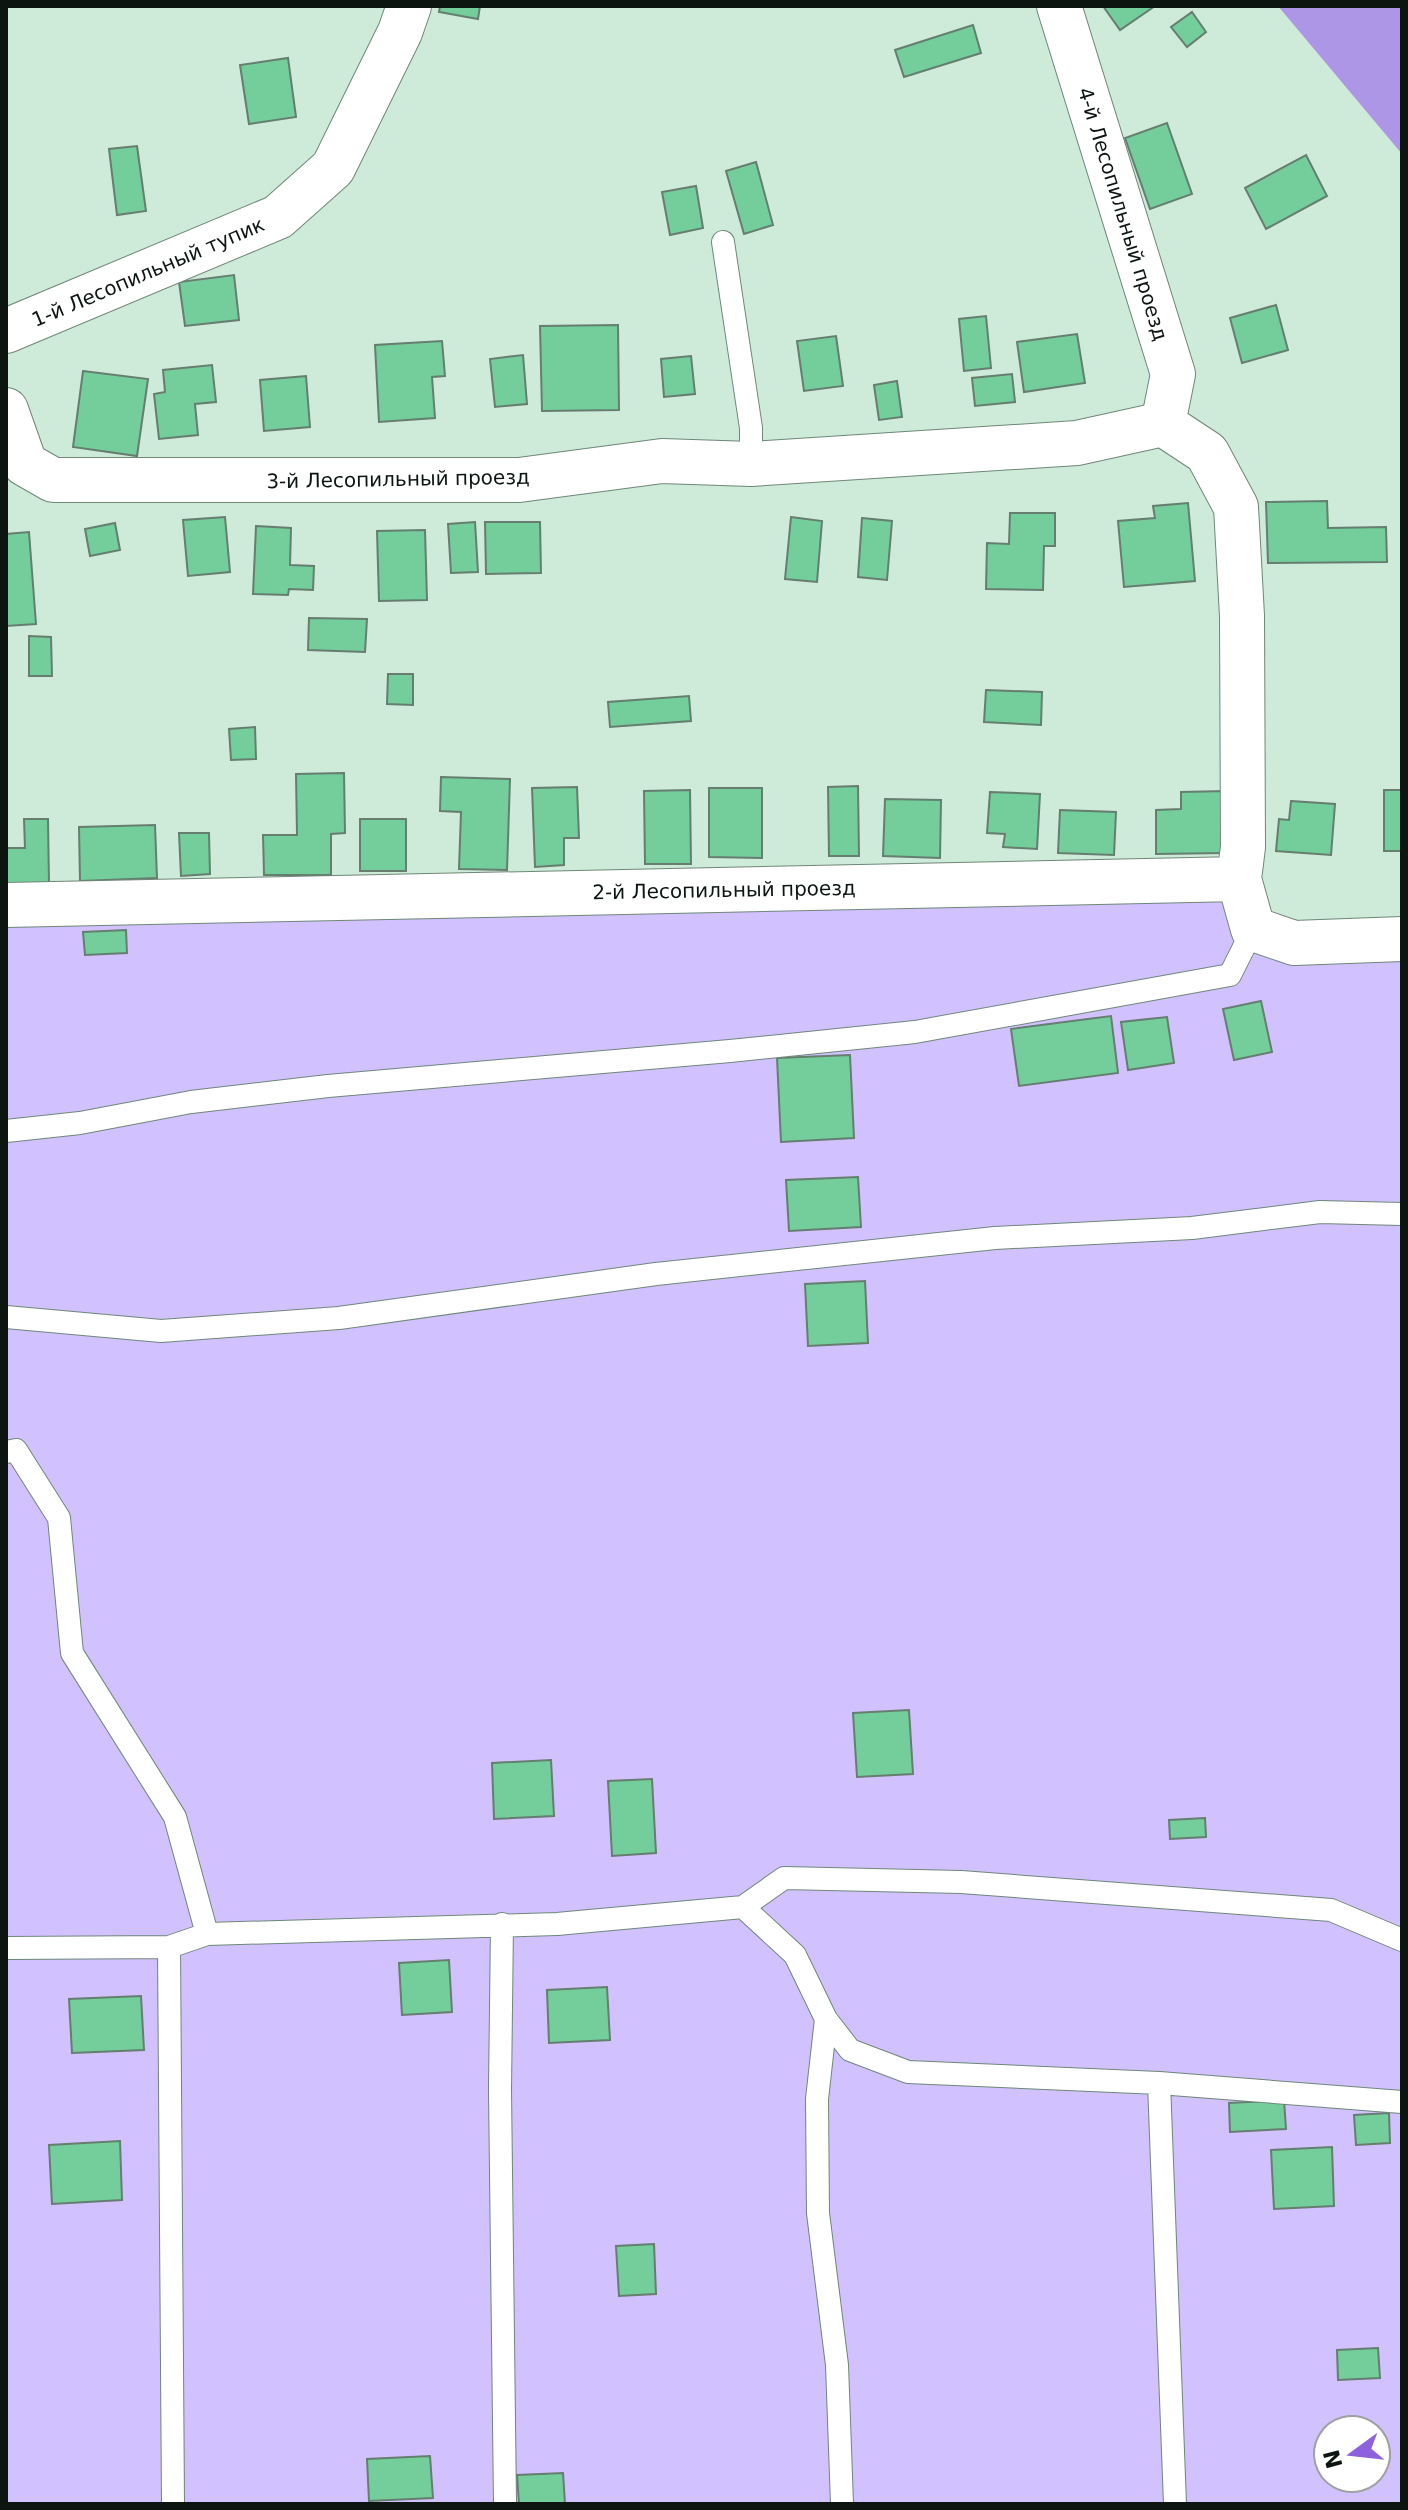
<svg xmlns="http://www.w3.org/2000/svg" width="1408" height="2510" font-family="'DejaVu Sans',sans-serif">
  <rect width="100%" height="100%" fill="#ceead8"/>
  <path fill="#d2c1ff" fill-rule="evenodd" d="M1229,890L1239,935L1402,950V2504H6V924ZM1328,2430H1376V2478H1328Z"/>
  <path fill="#ad96e5" d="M1278,6H1402V154Z"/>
  <path fill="#73ce9c" stroke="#657e6f" stroke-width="2" d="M440,6H480L478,19L439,12Z
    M1103,6H1155L1120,30Z
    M1192,12L1206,32L1187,47L1171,27Z
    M973,25L981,53L904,77L895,50Z
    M288,58L296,117L249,124L240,65Z
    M1167,123L1192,194L1150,209L1125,138Z
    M137,146L146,211L117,215L109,149Z
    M1306,155L1327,196L1266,229L1245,188Z
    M756,162L773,225L744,234L726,171Z
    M696,186L703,228L670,235L662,192Z
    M234,275L239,320L185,326L179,282Z
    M1276,305L1288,350L1242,363L1230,318Z
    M986,316L991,368L964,371L959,319Z
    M618,325L619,410L542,411L540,326Z
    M1077,334L1085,383L1024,392L1017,342Z
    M836,336L843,386L804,391L797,341Z
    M442,341L445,376L432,377L435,418L379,422L375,345Z
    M523,355L527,404L495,407L490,359Z
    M691,356L695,394L664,397L661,359Z
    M212,365L216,402L195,404L198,435L159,439L154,394L165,392L163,370Z
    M83,371L148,379L137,456L73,447Z
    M1012,374L1015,402L975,406L972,378Z
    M306,376L310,427L264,431L260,380Z
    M897,381L902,417L879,420L874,385Z
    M1327,501L1328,528L1386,527L1387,562L1268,563L1266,502Z
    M1188,503L1195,581L1124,587L1118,521L1155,518L1153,506Z
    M1010,513H1055V546H1044L1043,590L986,589L987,543L1009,544Z
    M225,517L230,572L188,576L183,520Z
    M791,517L822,521L817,582L785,579Z
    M862,518L892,521L887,580L858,577Z
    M475,522L478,572L451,573L448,524Z
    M485,522H540L541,573L486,574Z
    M115,523L120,550L90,556L85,529Z
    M256,526L291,528L290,565L314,566L313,590L289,589L288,595L253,594Z
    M425,530L427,600L379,601L377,531Z
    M29,532L36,624L6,626V534Z
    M309,618L367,619L365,652L308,650Z
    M29,636L51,637L52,676H29Z
    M388,674H413V705L387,704Z
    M986,690L1042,692L1041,725L984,722Z
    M689,696L691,721L610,727L608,702Z
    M255,727L256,759L231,760L229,729Z
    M344,773L345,833L331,834V875H264L263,835H297L296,774Z
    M441,777L510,779L507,870L459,869L461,812L440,811Z
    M858,786L859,856H829L828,787Z
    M577,787L579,838H564V865L535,867L532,788Z
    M709,788H762V858L709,857Z
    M690,790L691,864H645L644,791Z
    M1384,790H1402V851H1384Z
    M1226,791V853L1156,854V810L1181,809V792Z
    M990,792L1040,794L1037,849L1003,847L1005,834L987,833Z
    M885,799L941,800L940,858L883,856Z
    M1291,801L1335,804L1331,855L1276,851L1279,819L1289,820Z
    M1060,810L1116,812L1114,855L1058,853Z
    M24,819H48L49,884L6,885V848H25Z
    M360,819H406V871H360Z
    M155,825L157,878L80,881L79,827Z
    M179,833H209L210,874L181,876Z
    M126,930L127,953L85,955L83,932Z
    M1261,1001L1272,1052L1234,1060L1223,1009Z
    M1111,1016L1118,1073L1019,1086L1011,1029Z
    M1167,1017L1174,1063L1128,1070L1121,1022Z
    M850,1055L854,1138L781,1142L777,1058Z
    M858,1177L861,1227L789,1231L786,1180Z
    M865,1281L868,1343L808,1346L805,1284Z
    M909,1710L913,1774L857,1777L853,1713Z
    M551,1760L554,1816L494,1819L492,1763Z
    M652,1779L656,1853L612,1856L608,1781Z
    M1205,1818L1206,1837L1170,1839L1169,1820Z
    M449,1960L452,2012L402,2015L399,1963Z
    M607,1987L610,2040L549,2043L547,1990Z
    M141,1996L144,2050L72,2053L69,1999Z
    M1284,2100L1286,2129L1230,2132L1229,2103Z
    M1389,2113L1390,2143L1356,2145L1354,2115Z
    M120,2141L122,2200L52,2204L49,2145Z
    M1332,2147L1334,2206L1274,2209L1271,2150Z
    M654,2244L656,2294L619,2296L616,2246Z
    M1378,2348L1380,2378L1338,2380L1337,2350Z
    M430,2456L433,2498L369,2501L367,2459Z
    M563,2473L565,2504H519L517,2475Z"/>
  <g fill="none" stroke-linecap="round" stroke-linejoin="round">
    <defs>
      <path id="lane" d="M723,242L751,428V464
        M6,1131L80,1123L191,1102L328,1086L730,1051L915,1032L1230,975L1253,929
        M6,1317L161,1331L339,1318L656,1274L995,1238L1192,1228L1320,1212L1402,1214
        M6,1452L16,1450L59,1518L72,1653L175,1817L207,1934
        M743,1907L784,1878L961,1882L1331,1910L1402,1940
        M502,1924L500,2090L505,2504
        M169,1947L173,2504
        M6,1948L169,1947L207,1934L557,1924L743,1907L795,1955L826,2019L850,2050L908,2072L1159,2083L1402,2102
        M826,2019L817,2099L818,2213L837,2365L842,2504
        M1159,2083L1175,2504"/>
      <path id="street" d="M1059,6L1173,374L1163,424
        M6,331L278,217L333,168L400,32L409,6
        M6,410L25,464L53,480H519L662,461L751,464L1077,443L1163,424
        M1163,424L1207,453L1236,507L1242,616L1243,847L1239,879
        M6,905L1239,879L1253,929L1294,943L1402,939"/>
    </defs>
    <use href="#lane" stroke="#6e8778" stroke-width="24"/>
    <use href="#street" stroke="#6e8778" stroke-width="46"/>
    <use href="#lane" stroke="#fff" stroke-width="22"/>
    <use href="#street" stroke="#fff" stroke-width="44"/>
  </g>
  <g text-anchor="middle" stroke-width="6" stroke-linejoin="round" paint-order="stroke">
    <g font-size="20" fill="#0c1510" stroke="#fff">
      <text transform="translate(1123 214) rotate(73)" y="7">4-й Лесопильный проезд</text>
      <text transform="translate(148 272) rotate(-23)" y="7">1-й Лесопильный тупик</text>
      <text transform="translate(398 479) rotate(-1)" y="7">3-й Лесопильный проезд</text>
      <text transform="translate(724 890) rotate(-1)" y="7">2-й Лесопильный проезд</text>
    </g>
  </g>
  <rect width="1408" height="2510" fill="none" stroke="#0c1510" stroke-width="16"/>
  <g transform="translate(1352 2454) rotate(255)"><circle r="38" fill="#ffffff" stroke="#9ea19f" stroke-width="2"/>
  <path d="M0-6L14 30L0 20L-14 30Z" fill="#8d62dc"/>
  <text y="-12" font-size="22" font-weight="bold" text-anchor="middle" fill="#0c1510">N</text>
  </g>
</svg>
